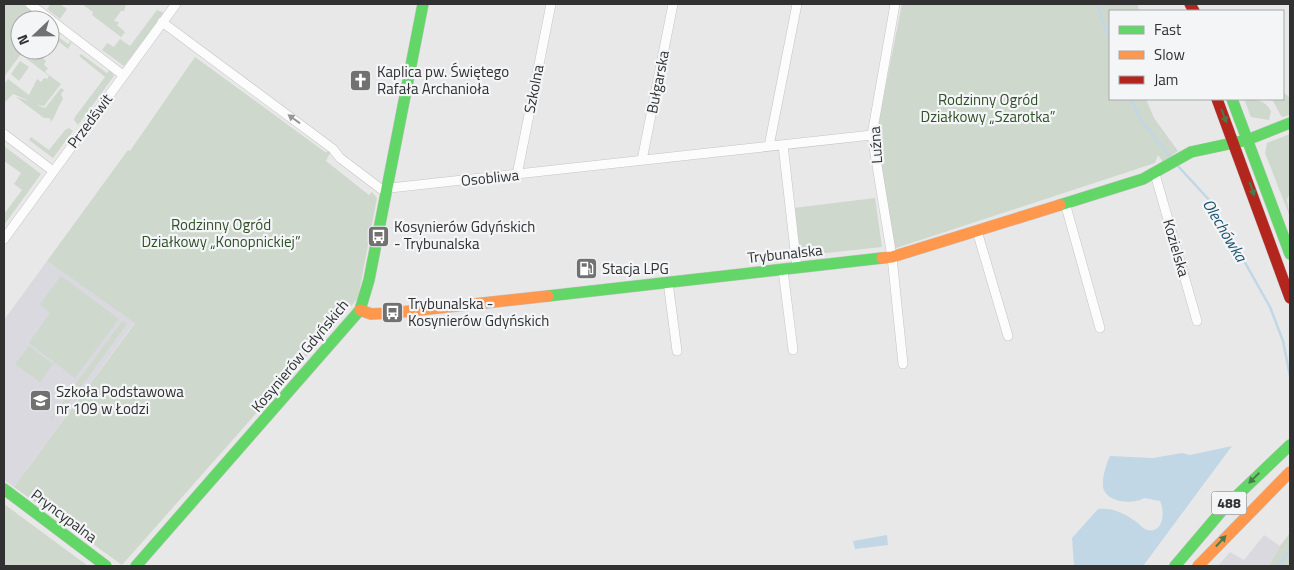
<svg xmlns="http://www.w3.org/2000/svg" width="1294" height="570" font-family="'Titillium Web',sans-serif">
  <rect width="100%" height="100%" fill="#e8e8e9"/>
  <path fill="#d9d9df" d="M47,261L135,322L14,487L4,480V320Z
    M1264,535L1280,546L1269,566H1218L1230,552L1244,560Z"/>
  <path fill="#ced8cc" d="M4,4H23L43,18L20,20V50H24L4,77Z
    M51,4H60L67,9L60,19L47,9Z
    M82,4H126L124,11H121L114,21L119,22L117,25L125,32L121,37L92,15L93,12Z
    M902,4H1138L1139,11H1110V99H1146L1154,118L1178,151L1163,162L1158,155L1155,163L893,249L876,135Z
    M157,10L164,13L124,66L102,50L107,43L114,47L120,39L130,46Z
    M50,31L68,44L73,40L68,49L59,42L56,47L50,43Z
    M28,50H40L38,54L46,61L44,65L48,68L45,72L61,84L44,106L36,105L45,108L61,88L64,90L61,94L63,99C57,108 57,113 51,122L50,118H44L16,97L30,101L13,94L4,103V84L8,79L29,95L37,79L41,82L44,78L47,79L49,76L23,56Z
    M81,54L107,73L110,70L114,76L78,125L74,120L75,117L105,77L79,56Z
    M195,57L325,152L331,151L326,161L369,195L372,192L377,198L358,298L353,304L122,565L14,487L135,323L47,261L128,150L130,151Z
    M20,61L29,67L19,81L11,74Z
    M1283,92L1290,98V115L1282,117L1280,114L1272,99H1283Z
    M1244,99C1256,99 1265,100 1271,111L1269,120L1251,117Z
    M69,128L73,131L53,158L29,140L31,137L49,150L65,130Z
    M1290,134V192L1287,200L1290,217L1265,153L1267,143Z
    M4,146L41,174L4,225V214L22,190L14,184L21,173L4,161Z
    M875,198L882,247L799,256L793,208Z
    M61,276L119,319L75,378L29,343L50,313L40,304Z
    M122,321L127,324L68,404L65,402L51,420L50,419Z
    M29,346L53,364L40,382L15,364Z
    M4,504L88,566H4Z
    M1290,533V566H1269L1280,546Z"/>
  <path fill="#c1d7e5" d="M1232,446L1143,566H1074L1072,538L1098,509C1113,507 1126,514 1138,523C1141,526 1144,529 1147,530C1164,534 1165,511 1160,501L1144,498C1134,505 1106,503 1103,487C1102,478 1106,464 1110,456L1153,458L1182,453L1190,455Z
    M887,535L888,545L855,549L853,541Z"/>
  <g fill="none" stroke-linecap="round" stroke-linejoin="round">
    <path stroke="#c1d7e5" stroke-width="2.5" d="M1097,4L1110,41
      M1131,99L1140,119L1172,159
      M1177,165L1211,202L1270,307L1283,341L1290,376
      M1278,566L1290,550"/>
    <defs>
      <path id="street" d="M30,4L123,75
        M895,4L872,135L892,257L903,364
        M162,22L333,149L340,158L381,189L872,135
        M4,134L53,171
        M783,145L797,268
        M769,146L797,4
        M642,160L673,4
        M1155,174L1197,321
        M517,175L551,4
        M1065,203L1100,328
        M977,231L1008,336
        M4,239L176,4
        M783,270L793,350
        M668,282L677,351"/>
      <path id="fast" d="M1232,99L1290,254
        M1060,205L1143,179L1191,152L1247,140L1290,123
        M548,296L882,258
        M4,489L106,566
        M136,566L360,310L369,280L423,4
        M1175,566L1225,507L1290,445"/>
      <path id="slow" d="M882,258L892,257L1060,205
        M360,310L371,314L392,313L548,296
        M1198,566L1290,472"/>
      <path id="jam" d="M1190,4L1194,11
        M1217,99L1290,298"/>
    </defs>
    <use href="#street" stroke="#c4c4c5" stroke-width="10"/>
    <use href="#fast" stroke="#c4c4c5" stroke-width="12"/>
    <use href="#slow" stroke="#c4c4c5" stroke-width="12"/>
    <use href="#jam" stroke="#c4c4c5" stroke-width="12"/>
    <use href="#street" stroke="#fcfcfc" stroke-width="9"/>
    <use href="#fast" stroke="#63d668" stroke-width="11"/>
    <use href="#slow" stroke="#ff974d" stroke-width="11"/>
    <use href="#jam" stroke="#b3261e" stroke-width="11"/>
  </g>
  <defs><path id="oneway-solid" d="M-6-.8H1V-3.2L6.5 0L1 3.2V.8H-6Z" transform="scale(1.25)"/></defs>
  <g fill="#487b4a">
    <use href="#oneway-solid" transform="translate(1224 116) rotate(69)"/>
    <use href="#oneway-solid" transform="translate(1252 189) rotate(71)"/>
    <use href="#oneway-solid" transform="translate(1254 478) rotate(136)"/>
    <use href="#oneway-solid" transform="translate(1221 541) rotate(-47)"/>
  </g>
  <use fill="#969697" href="#oneway-solid" transform="translate(294 119) rotate(-144)"/>
  <defs>
    <symbol id="church-square" viewBox="-11 -11 22 22"><rect x="-9" y="-9" width="18" height="18" rx="4" fill="#717172" stroke="#f4f5f7"/><path d="M-1.2-6h2.4v3.5h3.3v2.4h-3.3V6h-2.4V-.1h-3.3v-2.4h3.3Z" fill="#fff"/></symbol>
    <symbol id="bus-square" viewBox="-11 -11 22 22"><rect x="-9" y="-9" width="18" height="18" rx="4" fill="#717172" stroke="#f4f5f7"/><path d="M-5-6H5V4H4V6H2V4H-2V6H-4V4H-5ZM-3.5-4V0h7V-4ZM-3.5 1.2v1.5H-2V1.2ZM2 1.2v1.5H3.5V1.2Z" fill="#fff"/></symbol>
    <symbol id="fuel-square" viewBox="-11 -11 22 22"><rect x="-9" y="-9" width="18" height="18" rx="4" fill="#717172" stroke="#f4f5f7"/><path d="M-5.5-6h7V0h2V4h1.3V-2.5L3-4.5l.8-.8L6-3V5H2.5V1h-1V6h-7ZM-4.2-4.7v3.2H.2V-4.7Z" fill="#fff"/></symbol>
    <symbol id="school-square" viewBox="-11 -11 22 22"><rect x="-9" y="-9" width="18" height="18" rx="4" fill="#717172" stroke="#f4f5f7"/><path d="M0-5L7-2L0 1L-7-2ZM-4 1L0 2.5L4 1V4Q0 6-4 4Z" fill="#fff"/></symbol>
  </defs>
  <g fill-rule="evenodd">
    <use href="#church-square" x="348" y="68" width="25" height="25"/>
    <use href="#bus-square" x="366" y="224" width="25" height="25"/>
    <use href="#fuel-square" x="574" y="256" width="25" height="25"/>
    <use href="#bus-square" x="380" y="300" width="25" height="25"/>
    <use href="#school-square" x="28" y="388" width="25" height="25"/>
  </g>
  <g text-anchor="middle" stroke-width="4.5" stroke-linejoin="round" paint-order="stroke">
    <rect fill="#f4f5f7" stroke="#6c6c6d" stroke-width="1" x="1211.5" y="491.5" width="35" height="23" rx="4"/>
    <g font-size="14" font-weight="bold" fill="#313132">
      <text x="1229" y="508">488</text>
    </g>
    <g font-size="15" fill="#313132" stroke="#f4f5f7" text-anchor="start">
      <text x="377" y="77">Kaplica pw. Świętego<tspan x="377" dy="17">Rafała Archanioła</tspan></text>
      <text x="394" y="232">Kosynierów Gdyńskich<tspan x="394" dy="17">- Trybunalska</tspan></text>
      <text x="602" y="274">Stacja LPG</text>
      <text x="408" y="309">Trybunalska -<tspan x="408" dy="17">Kosynierów Gdyńskich</tspan></text>
      <text x="56" y="397">Szkoła Podstawowa<tspan x="56" dy="17">nr 109 w Łodzi</tspan></text>
    </g>
    <g font-size="15" fill="#313132" stroke="#f4f5f7">
      <text transform="translate(658 82) rotate(-79)" y="5">Bułgarska</text>
      <text transform="translate(534 89) rotate(-79)" y="5">Szkolna</text>
      <text transform="translate(90 121) rotate(-53)" y="5">Przedświt</text>
      <text transform="translate(876 145) rotate(-94)" y="5">Luźna</text>
      <text transform="translate(490 178) rotate(-6)" y="5">Osobliwa</text>
      <text transform="translate(1176 248) rotate(74)" y="5">Kozielska</text>
      <text transform="translate(785 254) rotate(-6)" y="5">Trybunalska</text>
      <text transform="translate(300 356) rotate(-50)" y="5">Kosynierów Gdyńskich</text>
      <text transform="translate(64 516) rotate(37)" y="5">Pryncypalna</text>
    </g>
    <g font-size="15" fill="#315028" stroke="#f4f5f7">
      <text x="988" y="105">Rodzinny Ogród<tspan x="988" dy="17">Działkowy „Szarotka”</tspan></text>
      <text x="221" y="230">Rodzinny Ogród<tspan x="221" dy="17">Działkowy „Konopnickiej”</tspan></text>
    </g>
    <g font-size="16" font-style="italic" fill="#1b546f" stroke="#f4f5f7">
      <text transform="translate(1225 230) rotate(59)" y="6">Olechówka</text>
    </g>
  </g>
  <rect width="1294" height="570" fill="none" stroke="#313132" stroke-width="10"/>
  <rect x="1109" y="10" width="175" height="90" fill="#f4f5f7" stroke="#a6a7a8"/>
  <rect x="1119" y="26" width="25" height="8" fill="#63d668" stroke="#a6a7a8"/>
  <text x="1154" y="35" font-size="15" fill="#313132">Fast</text>
  <rect x="1119" y="51" width="25" height="8" fill="#ff974d" stroke="#a6a7a8"/>
  <text x="1154" y="60" font-size="15" fill="#313132">Slow</text>
  <rect x="1119" y="76" width="25" height="8" fill="#b3261e" stroke="#a6a7a8"/>
  <text x="1154" y="85" font-size="15" fill="#313132">Jam</text>
  <g transform="translate(35 35) rotate(248)"><circle r="24" fill="#f4f5f7" stroke="#a6a7a8"/>
  <path d="M0-4L9 19L0 12L-9 19Z" fill="#717172"/>
  <text y="-8" font-size="14" font-weight="bold" text-anchor="middle" fill="#313132">N</text>
  </g>
</svg>
